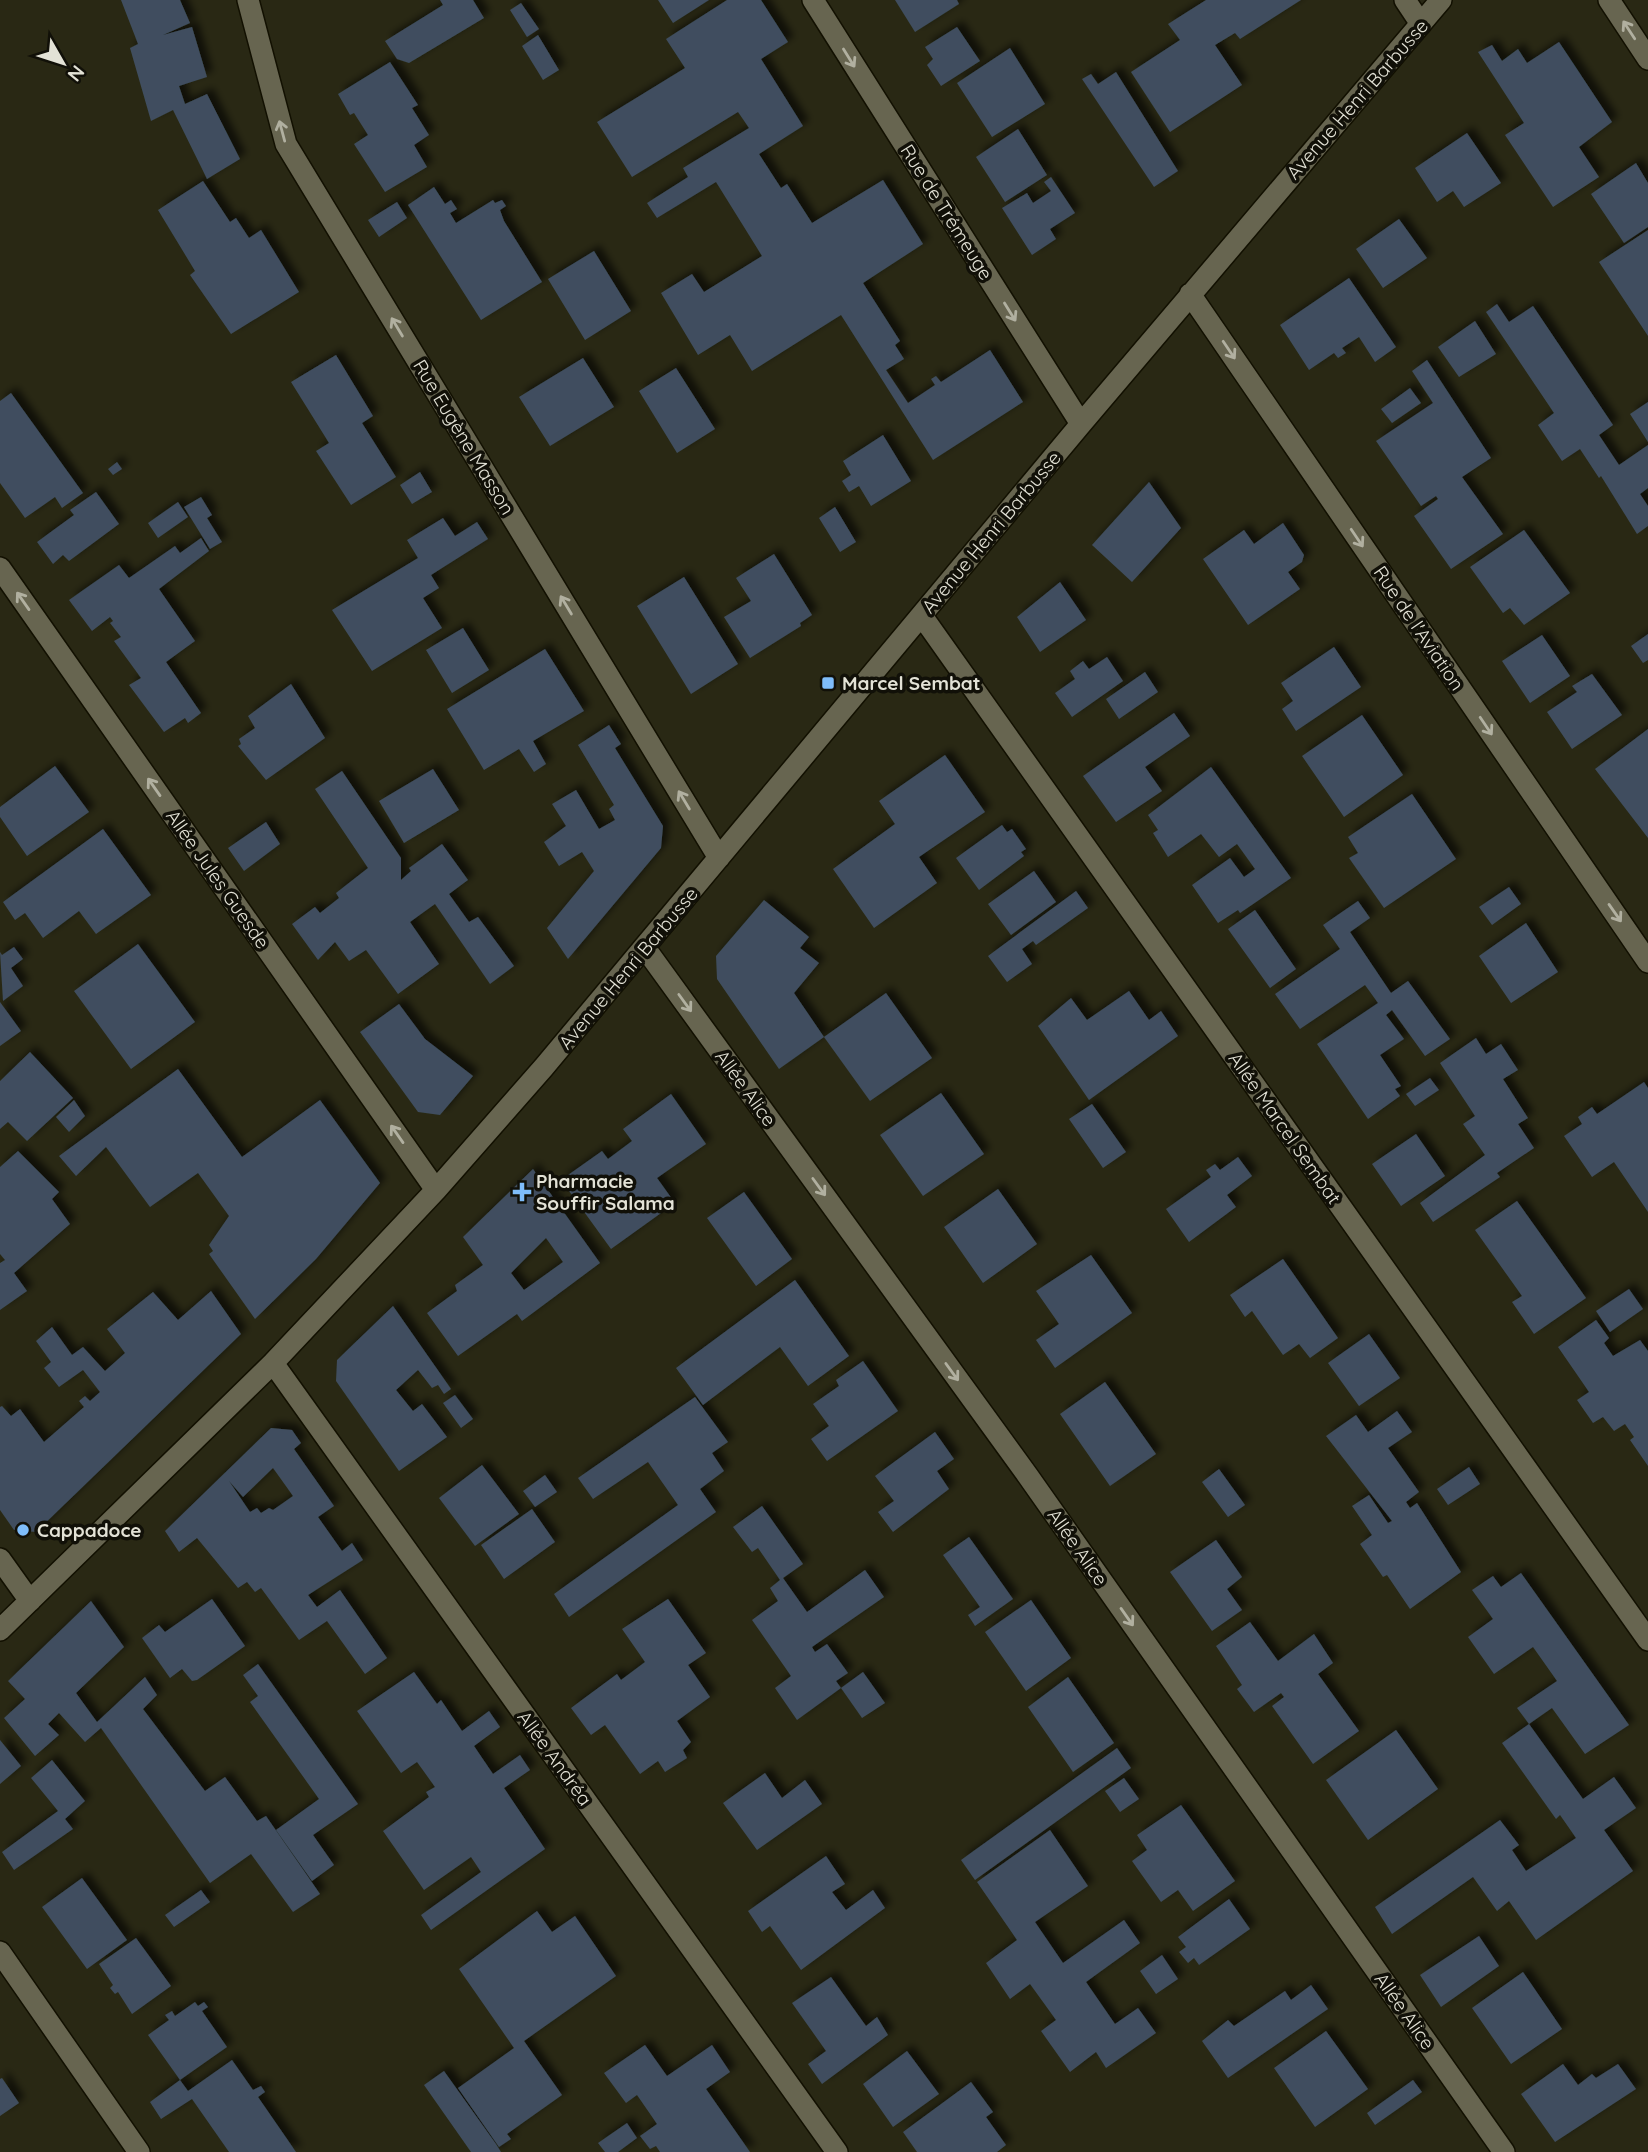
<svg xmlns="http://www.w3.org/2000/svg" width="1648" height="2152" font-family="Quicksand,sans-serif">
  <defs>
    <filter id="shadow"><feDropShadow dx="6" dy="-6" stdDeviation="3.5" flood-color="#0009"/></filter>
  </defs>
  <rect width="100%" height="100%" fill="#292814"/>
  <path fill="#3f4e5e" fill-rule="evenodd" filter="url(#shadow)" d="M121,0H180L190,23L163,35L192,27L207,77L179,86L185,104L207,94L240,159L207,179L173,110L151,121L130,48L138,44Z
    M440,0H473L484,18L409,63L397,59L385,41L443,5Z
    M658,0H709L673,23Z
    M727,0H761L788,42L761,59L803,126L759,154L781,188L787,184L812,223L883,180L923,244L863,283L900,341L895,345L904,359L886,370L908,403L935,385L931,379L936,376L941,382L990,350L1023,402L933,460L841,315L752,371L730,335L698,355L661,293L692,274L704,292L762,256L716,182L657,218L647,203L688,177L683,168L749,128L738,112L632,177L597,122L685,68L666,39Z
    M895,0H957L959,4L915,32Z
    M1206,0H1301L1240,39L1235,33L1215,45L1242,85L1170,132L1131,72L1180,40L1168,24Z
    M521,3L539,29L527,37L510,10Z
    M957,27L980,61L941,86L927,65L933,59L925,47Z
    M538,35L559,70L543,80L522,46Z
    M1559,42L1612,122L1579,147L1599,177L1553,207L1505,135L1524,123L1478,52L1492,45L1502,61L1518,49L1527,63Z
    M1010,48L1045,104L992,137L957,83Z
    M390,62L418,105L412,108L429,135L414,145L427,167L385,192L354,144L368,135L354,113L350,115L338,94Z
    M1116,72L1178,171L1154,187L1082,79L1091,74L1098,84Z
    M1018,129L1047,175L1005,202L976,157Z
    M1467,133L1501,183L1464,207L1453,191L1437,202L1415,168Z
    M1636,163L1648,183V227L1624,243L1591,194Z
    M1051,177L1075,213L1050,229L1056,239L1032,255L1002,208L1027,193L1033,203L1051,191L1044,182Z
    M203,181L230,222L236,218L249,238L261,230L299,292L231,334L190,275L195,271L158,210Z
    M434,187L445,204L451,200L457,209L450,213L456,223L493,200L495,203L502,200L506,206L500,210L504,221L542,282L481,320L408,205Z
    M397,202L407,218L379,237L368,220Z
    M1399,219L1427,258L1383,288L1356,249Z
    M1648,230V336L1599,262Z
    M594,251L631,311L585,340L548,279Z
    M1349,278L1396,347L1375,362L1359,337L1342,348L1346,353L1338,358L1334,353L1309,370L1280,325Z
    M1497,304L1509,322L1533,306L1613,425L1599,435L1619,465L1648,445V488L1640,494L1648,506V526L1637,534L1601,476L1599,478L1580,449L1562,461L1538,425L1554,413L1486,312Z
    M1475,321L1496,354L1459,377L1438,347Z
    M336,355L373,416L362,423L396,477L351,505L316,451L329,443L291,382Z
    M583,358L614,407L550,446L519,397Z
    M1427,360L1491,458L1462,477L1503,534L1451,569L1414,516L1438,499L1436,496L1421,506L1376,441L1433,403L1412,371Z
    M676,368L715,429L677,453L639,391Z
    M1410,388L1421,403L1392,423L1381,409Z
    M11,393L83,493L62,508L55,497L25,518L0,483V401Z
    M1648,402V442L1630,414Z
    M883,435L911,481L871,506L859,486L849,492L842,481L851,475L843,461Z
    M117,462L122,469L113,475L108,469Z
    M420,472L432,492L412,504L400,485Z
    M1149,482L1181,528L1132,582L1092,545Z
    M96,492L119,524L69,561L63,555L53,564L37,542L74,515L70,510Z
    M201,497L212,515L207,518L222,542L210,549L184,507Z
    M178,502L188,517L158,538L148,523Z
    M835,507L856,542L840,552L819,518Z
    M443,518L455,536L477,522L488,539L431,575L439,588L423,598L442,628L372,671L332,610L418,558L407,540Z
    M1283,523L1304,555L1302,562L1288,572L1300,589L1248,625L1203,559L1244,530L1254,544Z
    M1524,530L1570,593L1524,625L1510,608L1503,613L1470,567Z
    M201,538L209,551L159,589L195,641L166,662L201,713L188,723L185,718L164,732L129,685L141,678L114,641L121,637L110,623L113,621L110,617L92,631L69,600L119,565L129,578L175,546L180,553Z
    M774,554L812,615L800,623L801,626L750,658L724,617L751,601L736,578Z
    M684,577L738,664L691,694L637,606Z
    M1060,582L1086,620L1040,652L1017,617Z
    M463,628L489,670L452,693L426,650Z
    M1648,634V660L1643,663L1631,646Z
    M1542,635L1570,676L1530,703L1502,661Z
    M1334,647L1361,687L1296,731L1282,709L1293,701L1281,683Z
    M545,649L584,711L533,741L546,764L534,772L519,749L484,770L447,709Z
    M1107,657L1123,681L1072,717L1055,693L1075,679L1070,671L1083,661L1089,669Z
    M1145,672L1158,692L1119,719L1106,699Z
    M1592,674L1622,715L1572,749L1547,712L1577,692L1572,686Z
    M291,684L325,738L266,780L238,746L241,744L239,739L255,728L248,716Z
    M1174,713L1190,736L1145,767L1162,791L1116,822L1083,776Z
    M1362,715L1403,775L1344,817L1302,756Z
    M609,725L621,744L615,748L663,826L661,848L568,959L547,928L594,871L582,852L559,866L544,842L566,826L552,804L576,790L599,829L615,820L609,809L614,805L578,745Z
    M1648,729V838L1595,769Z
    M945,755L985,812L919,857L937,883L874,928L833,869L895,824L879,801Z
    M55,766L89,812L27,856L0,817V807Z
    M1211,767L1291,878L1240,913L1238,910L1218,923L1192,885L1230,858L1244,877L1255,869L1237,844L1219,857L1201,834L1168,857L1153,833L1158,830L1148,815Z
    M433,769L459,810L404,843L379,801Z
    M342,771L401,858V880L411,871L409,868L442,844L468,880L449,894L469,922L478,917L514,966L490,984L435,904L410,922L439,964L398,994L366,950L349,961L335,942L318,960L292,924L315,907L320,913L339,898L336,893L368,868L315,789Z
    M1412,794L1456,859L1384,908L1349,858L1358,853L1348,837Z
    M266,822L280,844L244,871L228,848Z
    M1002,825L1007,832L1012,829L1026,849L1021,852L1024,856L979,890L956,858Z
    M103,829L151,895L96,934L79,911L43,938L25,913L15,920L3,902Z
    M1034,871L1056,902L1011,935L988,904Z
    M1509,887L1521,904L1492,925L1479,907Z
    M1076,891L1088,908L1036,945L1033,941L1022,949L1032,964L1007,982L988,956Z
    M764,900L809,937L800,948L819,963L794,993L824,1037L886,993L932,1058L870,1101L824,1037L779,1069L717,979L716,956Z
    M1358,901L1370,918L1350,932L1391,993L1408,981L1450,1039L1425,1056L1392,1010L1386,1015L1404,1039L1380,1055L1401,1086L1395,1089L1400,1096L1368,1119L1317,1044L1378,1003L1365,985L1300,1029L1275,994L1340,949L1323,925Z
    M1255,910L1296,969L1270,988L1228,929Z
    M1526,923L1558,972L1511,1003L1479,956Z
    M138,944L195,1022L131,1069L74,991Z
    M14,947L23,959L11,968L23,986L3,1001L0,952L2,955Z
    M1129,991L1149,1020L1161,1011L1178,1036L1089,1100L1038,1026L1071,998L1087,1020Z
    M0,1002L21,1031L0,1046Z
    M399,1004L425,1039L473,1076L440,1115L418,1112L360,1032Z
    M1476,1038L1486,1054L1501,1044L1518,1070L1503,1079L1528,1118L1518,1124L1534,1148L1497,1173L1500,1177L1433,1222L1420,1203L1485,1155L1463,1124L1475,1116L1440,1063Z
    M30,1052L73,1098L27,1141L8,1122L0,1129V1081Z
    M178,1069L242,1157L320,1100L380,1183L316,1259L255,1319L209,1254L213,1251L209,1245L229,1216L198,1173L150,1207L106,1147L76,1176L59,1156Z
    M1430,1078L1439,1090L1415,1106L1406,1094Z
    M1644,1082L1648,1088V1212L1614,1162L1592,1177L1564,1136L1582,1124L1578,1117L1592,1107L1597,1114Z
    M941,1093L984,1154L923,1196L880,1135Z
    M671,1094L706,1144L657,1178L675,1203L611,1249L561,1180L602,1151L608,1159L632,1141L623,1129Z
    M74,1100L85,1116L69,1132L56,1117Z
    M1092,1104L1126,1152L1103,1168L1069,1119Z
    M1416,1134L1445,1176L1401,1206L1372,1164Z
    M18,1151L59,1192L52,1199L70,1224L14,1273L27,1291L0,1310V1263L5,1260L0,1254V1167Z
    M1238,1157L1252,1176L1227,1195L1236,1207L1189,1242L1166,1209L1211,1177L1206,1170L1215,1164L1220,1170Z
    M533,1169L600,1263L522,1321L517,1314L458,1356L427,1313L457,1291L455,1285L483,1265L463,1237ZM546,1238L563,1262L524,1290L511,1273Z
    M998,1189L1037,1244L983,1283L944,1227Z
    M744,1192L792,1259L756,1286L707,1218Z
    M1517,1201L1586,1298L1534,1334L1512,1302L1522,1296L1475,1230Z
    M1091,1255L1132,1313L1055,1368L1036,1340L1059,1324L1036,1291Z
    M1283,1259L1338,1338L1310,1358L1299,1344L1283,1355L1252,1311L1245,1317L1230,1295Z
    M795,1280L849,1356L808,1386L780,1347L703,1405L676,1368Z
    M1629,1289L1643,1309L1610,1332L1596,1311Z
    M211,1291L241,1334L36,1532L14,1530L0,1510V1407L2,1406L11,1416L20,1409L44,1442L84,1407L79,1401L85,1396L90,1401L100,1392L83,1370L59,1387L44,1368L51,1362L36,1341L52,1327L72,1355L83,1347L105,1371L125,1353L107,1329L153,1292L178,1320Z
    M393,1306L451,1389L444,1394L438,1385L432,1388L418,1370L396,1390L413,1411L422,1404L447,1437L399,1471L336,1381L337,1360Z
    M1596,1320L1609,1338L1604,1343L1613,1356L1640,1340L1648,1351V1466L1630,1440L1634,1437L1625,1424L1614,1431L1603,1417L1593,1423L1577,1400L1589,1392L1558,1347Z
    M1369,1334L1400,1378L1359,1406L1328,1363Z
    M863,1361L898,1411L827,1461L811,1439L829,1426L813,1404L839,1386L836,1380Z
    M1105,1382L1156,1454L1110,1486L1060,1414Z
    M455,1395L473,1419L461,1428L443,1403Z
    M695,1397L728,1442L712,1453L724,1471L700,1489L716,1512L569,1617L554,1594L678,1505L648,1462L593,1499L578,1478Z
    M1397,1411L1412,1432L1388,1448L1419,1492L1406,1502L1410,1508L1417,1503L1461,1572L1410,1609L1387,1575L1383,1577L1360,1544L1372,1535L1352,1506L1369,1495L1388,1523L1392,1521L1326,1436L1356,1415L1368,1432Z
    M271,1428L292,1430L301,1443L294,1449L334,1506L318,1517L342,1551L352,1543L363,1560L308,1595L317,1607L340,1590L387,1658L365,1674L327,1621L299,1640L261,1588L255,1592L247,1582L238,1588L197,1538L179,1552L165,1531ZM273,1468L293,1496L273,1510L269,1508L261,1513L257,1508L250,1512L229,1481L243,1497Z
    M935,1432L954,1459L937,1471L949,1489L893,1532L878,1512L894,1501L875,1476Z
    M482,1465L519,1514L475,1546L439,1498Z
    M1469,1467L1480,1484L1448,1505L1437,1489Z
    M1219,1469L1245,1505L1228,1517L1202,1482Z
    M545,1475L557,1492L535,1507L523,1491Z
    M762,1506L803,1564L783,1578L807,1612L865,1570L884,1597L812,1647L815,1652L827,1644L848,1673L836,1681L841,1688L797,1720L775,1688L791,1676L752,1620L778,1601L770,1588L780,1580L758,1548L752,1552L733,1527Z
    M532,1509L555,1542L504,1579L481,1545Z
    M969,1537L1013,1599L975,1626L968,1615L980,1607L943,1555Z
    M1216,1540L1242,1577L1227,1589L1242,1610L1212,1631L1170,1572Z
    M1521,1573L1629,1725L1585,1754L1552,1708L1529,1724L1517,1708L1557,1681L1533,1647L1494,1674L1468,1637L1493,1619L1472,1590L1493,1576L1501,1587Z
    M212,1599L245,1646L197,1680L192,1681L182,1669L170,1678L142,1638L159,1625L165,1632Z
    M668,1599L706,1653L688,1665L710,1697L677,1721L691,1742L683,1750L687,1758L665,1772L658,1761L640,1774L605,1725L591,1735L571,1708L617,1674L621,1680L645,1662L622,1629Z
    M1031,1600L1071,1658L1026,1691L985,1632Z
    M91,1601L124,1647L76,1693L97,1722L145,1677L157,1695L143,1709L205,1791L225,1777L257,1821L266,1816L320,1894L293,1912L251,1854L210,1883L101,1728L85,1742L59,1713L48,1724L59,1735L35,1756L4,1718L25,1699L8,1681Z
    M1250,1622L1278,1661L1314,1634L1333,1663L1318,1674L1359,1731L1313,1764L1272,1706L1284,1697L1281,1693L1254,1712L1237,1689L1242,1685L1216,1646Z
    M258,1664L358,1804L313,1835L334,1865L312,1881L276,1830L319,1799L250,1702L258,1696L243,1675Z
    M414,1672L437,1704L441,1700L462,1731L489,1711L500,1727L474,1746L493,1774L520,1755L530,1770L504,1788L545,1849L431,1930L421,1915L481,1872L471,1857L424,1890L383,1831L429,1797L426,1792L435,1787L417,1762L401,1773L357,1711Z
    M863,1672L885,1703L862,1718L841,1688Z
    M1068,1677L1114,1743L1073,1772L1028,1707Z
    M1529,1724L1583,1799L1614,1777L1636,1808L1604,1830L1633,1871L1536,1940L1509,1901L1497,1911L1473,1877L1392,1934L1375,1907L1500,1820L1519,1845L1512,1850L1526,1871L1576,1838L1560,1815L1556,1819L1502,1743Z
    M1396,1730L1438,1789L1368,1840L1326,1780Z
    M0,1740L21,1766L0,1784Z
    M1117,1748L1131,1768L975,1880L961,1860Z
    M52,1760L85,1801L65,1819L73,1829L14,1870L2,1852L58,1811L31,1778Z
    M765,1773L782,1798L805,1780L822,1804L757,1850L723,1803Z
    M1124,1778L1139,1799L1120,1812L1105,1791Z
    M1181,1805L1235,1881L1193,1911L1178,1890L1161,1902L1132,1861L1147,1850L1137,1835Z
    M1050,1830L1088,1886L1035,1922L1063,1963L1124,1920L1140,1943L1086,1982L1115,2024L1138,2008L1156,2033L1106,2068L1096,2052L1070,2072L1041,2031L1056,2020L1030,1984L1010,1999L986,1963L1017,1940L977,1882Z
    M826,1856L845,1884L832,1892L846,1910L873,1890L885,1908L801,1970L770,1926L762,1932L748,1911Z
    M82,1878L127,1940L87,1969L42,1907Z
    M201,1890L210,1902L174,1927L165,1915Z
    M1229,1899L1250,1929L1199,1965L1194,1958L1188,1963L1179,1952L1186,1947L1178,1937Z
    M537,1911L552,1932L575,1916L616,1976L524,2041L562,2095L507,2134L511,2139L499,2147L458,2088L514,2048L459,1969Z
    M1479,1936L1499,1966L1441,2007L1420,1975Z
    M136,1938L171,1986L132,2014L118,1992L115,1994L110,1988L113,1985L99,1964Z
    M1162,1955L1178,1979L1156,1994L1140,1971Z
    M1523,1972L1562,2029L1511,2064L1472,2008Z
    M831,1977L866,2026L877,2017L888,2035L822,2084L808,2064L826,2051L792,2003Z
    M1311,1985L1328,2009L1228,2078L1202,2041L1228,2020L1234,2026L1285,1991L1291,2000Z
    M195,2002L198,2006L204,2002L208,2007L202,2011L227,2047L180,2080L148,2035L169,2020L165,2015L172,2011L175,2016Z
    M1326,2031L1368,2089L1315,2127L1274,2068Z
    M645,2045L667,2076L712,2045L730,2072L706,2089L750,2152H660L656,2146L650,2149L640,2136L657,2124L637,2095L626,2103L604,2073Z
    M907,2051L939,2094L893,2127L863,2084Z
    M232,2060L253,2090L261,2086L265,2092L258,2097L296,2152H229L192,2099L161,2119L150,2102L180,2080L188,2091Z
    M1563,2064L1578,2085L1592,2074L1596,2078L1618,2064L1636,2089L1555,2142L1521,2094Z
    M444,2071L496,2144L501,2152H471L424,2085Z
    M2,2078L19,2103L0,2116V2079Z
    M1413,2080L1422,2092L1375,2125L1367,2113Z
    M971,2082L993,2112L986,2117L1006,2145L997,2152H917L903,2132Z
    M627,2123L637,2138L618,2152H605L598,2143Z"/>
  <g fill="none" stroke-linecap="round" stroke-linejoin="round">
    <defs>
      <path id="minor" d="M248,0L286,144L719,858
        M813,0L1081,424
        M1405,0L1421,24
        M1609,0L1648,59
        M1190,294L1648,962
        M0,568L436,1190
        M922,616L1648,1640
        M645,948L1028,1476L1504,2152
        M273,1363L837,2152
        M0,1559L30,1601
        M0,1630L273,1363L436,1190L544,1067L1081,424L1441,0
        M0,1952L139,2152"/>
    </defs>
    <use href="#minor" stroke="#121001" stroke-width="24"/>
    <use href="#minor" stroke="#676550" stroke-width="21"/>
  </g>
  <defs><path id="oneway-shaft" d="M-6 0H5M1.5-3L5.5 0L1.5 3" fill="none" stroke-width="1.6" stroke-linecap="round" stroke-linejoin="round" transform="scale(1.75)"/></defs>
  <g stroke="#b1b0a0">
    <use href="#oneway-shaft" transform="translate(1629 30) rotate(-123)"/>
    <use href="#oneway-shaft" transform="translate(849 58) rotate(58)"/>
    <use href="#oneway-shaft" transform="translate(282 131) rotate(-105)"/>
    <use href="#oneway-shaft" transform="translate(1010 312) rotate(58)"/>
    <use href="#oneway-shaft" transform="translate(397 327) rotate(-121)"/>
    <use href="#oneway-shaft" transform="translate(1229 350) rotate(56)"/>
    <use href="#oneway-shaft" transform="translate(1357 538) rotate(56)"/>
    <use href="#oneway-shaft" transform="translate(23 601) rotate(-125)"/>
    <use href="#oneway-shaft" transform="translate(566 605) rotate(-121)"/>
    <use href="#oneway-shaft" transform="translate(1486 726) rotate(56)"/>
    <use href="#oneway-shaft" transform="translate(154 787) rotate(-125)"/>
    <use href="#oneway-shaft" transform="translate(684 800) rotate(-121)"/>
    <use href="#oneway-shaft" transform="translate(1615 913) rotate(55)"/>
    <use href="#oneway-shaft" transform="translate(685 1003) rotate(54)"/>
    <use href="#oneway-shaft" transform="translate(397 1134) rotate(-125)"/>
    <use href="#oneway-shaft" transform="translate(819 1187) rotate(54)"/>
    <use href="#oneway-shaft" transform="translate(952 1372) rotate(54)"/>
    <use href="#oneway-shaft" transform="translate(1127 1617) rotate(55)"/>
  </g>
  <g fill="#7fbdfa" stroke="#111008" stroke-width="2.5">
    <rect x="821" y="676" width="14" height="14" rx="3.5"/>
    <path d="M518.5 1181.5h7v7h7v7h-7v7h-7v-7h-7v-7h7z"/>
    <circle cx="23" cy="1530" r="7"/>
  </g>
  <g text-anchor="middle" stroke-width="7" stroke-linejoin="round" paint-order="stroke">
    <g font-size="19" fill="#e3e2d6" stroke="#111008">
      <text transform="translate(1357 99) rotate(-49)" y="7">Avenue Henri Barbusse</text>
      <text transform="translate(947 212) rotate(58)" y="7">Rue de Trémeuge</text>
      <text transform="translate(464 437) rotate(59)" y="7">Rue Eugène Masson</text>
      <text transform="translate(991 532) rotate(-50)" y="7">Avenue Henri Barbusse</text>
      <text transform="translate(1419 628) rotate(56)" y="7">Rue de l'Aviation</text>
      <text transform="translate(218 879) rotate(55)" y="7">Allée Jules Guesde</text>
      <text transform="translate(628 968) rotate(-50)" y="7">Avenue Henri Barbusse</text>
      <text transform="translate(746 1088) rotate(54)" y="7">Allée Alice</text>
      <text transform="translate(1285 1128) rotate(55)" y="7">Allée Marcel Sembat</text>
      <text transform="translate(1078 1547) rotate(55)" y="7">Allée Alice</text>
      <text transform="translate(555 1758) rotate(54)" y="7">Allée Andréa</text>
      <text transform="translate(1405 2011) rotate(55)" y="7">Allée Alice</text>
    </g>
    <g font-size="19" font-weight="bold" fill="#e3e2d6" stroke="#111008" text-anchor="start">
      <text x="842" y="690">Marcel Sembat</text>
      <text x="536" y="1188">Pharmacie<tspan x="536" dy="22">Souffir Salama</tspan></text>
      <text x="37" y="1537">Cappadoce</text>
    </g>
  </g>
  <g transform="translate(63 63) rotate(129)" stroke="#111008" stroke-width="5" paint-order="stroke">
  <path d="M0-5L12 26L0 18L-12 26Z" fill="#e3e2d6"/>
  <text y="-10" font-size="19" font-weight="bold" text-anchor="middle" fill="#e3e2d6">N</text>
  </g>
</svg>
